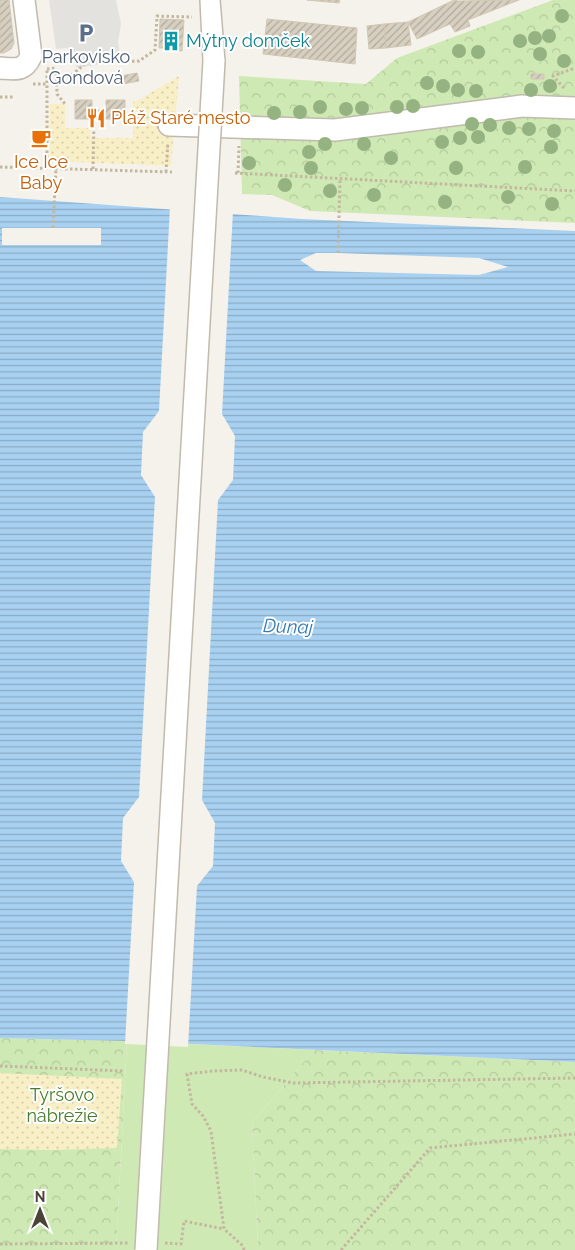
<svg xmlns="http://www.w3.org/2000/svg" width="575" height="1250" font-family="Raleway,sans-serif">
  <defs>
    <pattern id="forest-crowns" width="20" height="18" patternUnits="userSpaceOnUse" patternTransform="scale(1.25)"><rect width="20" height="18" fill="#cfe9b4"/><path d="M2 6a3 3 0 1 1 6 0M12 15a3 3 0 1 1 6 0" fill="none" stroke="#b3c99c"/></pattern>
    <pattern id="sand-dots" width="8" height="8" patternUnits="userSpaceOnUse" patternTransform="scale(1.25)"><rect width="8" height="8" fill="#f8efc7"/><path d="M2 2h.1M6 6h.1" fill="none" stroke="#d6ceac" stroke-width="1.8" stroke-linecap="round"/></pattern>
    <pattern id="water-rules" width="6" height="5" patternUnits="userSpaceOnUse" patternTransform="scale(1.25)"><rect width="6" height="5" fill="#a8d1f1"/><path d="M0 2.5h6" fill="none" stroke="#8babc4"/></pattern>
    <pattern id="building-hatch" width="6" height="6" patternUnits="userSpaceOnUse" patternTransform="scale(1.25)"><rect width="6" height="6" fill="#d7cfc0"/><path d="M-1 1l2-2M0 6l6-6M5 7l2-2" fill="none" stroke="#b0aa9d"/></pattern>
  </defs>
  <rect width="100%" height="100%" fill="#f5f2eb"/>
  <path fill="#cfe9b4" d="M127,1041L314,1050L252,1123L258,1250H116Z"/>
  <path fill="url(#forest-crowns)" d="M553,0H575V223L310,211L272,195L242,194L239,76L366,84L397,58Z
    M0,1038L127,1041L116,1250H0Z
    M314,1050L575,1062V1250H258L252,1123Z"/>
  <path fill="url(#sand-dots)" d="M179,76L171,166L52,161L50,159V104H65V128H90L91,138H133V101H137Z
    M0,1073L122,1079L117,1148L52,1150L0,1149Z"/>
  <path fill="#e4e2df" d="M49,0H116L121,24L118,42L121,61L77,68L67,48L56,49Z"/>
  <path fill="url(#water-rules)" d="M0,197L302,219L575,231V1062L127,1041L0,1038Z"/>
  <path fill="#f5f2eb" d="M170,207L233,211L222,414L235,436L233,480L218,500L202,800L215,823L213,866L197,886L188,1047L125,1044L134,882L121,861L123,818L139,797L155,497L141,475L143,432L159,411Z
    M2,228H101V245H2Z
    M316,253H338L479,258L508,267L479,275L316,271L300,260Z"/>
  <path fill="url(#building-hatch)" stroke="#d2c7b3" d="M0,0H9L14,43L11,49L4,53H0Z
    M307,0H339L340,1L339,3Z
    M454,0L458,1L519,0L468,20L470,26L455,32L450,24L417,39L408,22Z
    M160,19L184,20L182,51L165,50V48H159Z
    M267,19L357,28L355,64L263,54Z
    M408,22L411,45L386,48L384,24Z
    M384,24L386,48L369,49L367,26Z
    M137,73L139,81L117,85L115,77Z
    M531,74H544V79H531Z
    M75,100H92V119H75Z
    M106,100H125V119H95V110H106Z"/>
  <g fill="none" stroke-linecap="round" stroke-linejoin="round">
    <defs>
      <path id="lane" d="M206,0L209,61
        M214,0L219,61"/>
      <path id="street" d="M0,68C15,69 24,72 31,56L24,0
        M169,125L335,130L522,106L575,108"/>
    </defs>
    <use href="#lane" stroke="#c1baad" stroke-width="14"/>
    <use href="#street" stroke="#c1baad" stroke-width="24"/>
    <path stroke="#c3b79e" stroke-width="3" stroke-dasharray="2.5 2.5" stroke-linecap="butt" d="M107,62L139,61L155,50L157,16L192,17
      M47,69L56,68L57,94L65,104
      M57,77L70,76L84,65
      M33,84H47
      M564,88L553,76L575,68
      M0,97H13
      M0,167L172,172
      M47,168V70
      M93,169L94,122
      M166,172L168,142
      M235,173L575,191
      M238,173L239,146
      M53,228L56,168
      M338,253L340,179
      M0,1066L124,1071
      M165,1243L181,1244L184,1221L224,1229
      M0,1244L129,1243
      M244,1250L243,1246L224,1229L211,1131L203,1116L192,1104L187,1074L213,1071L242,1070L263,1077L293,1083L575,1078
      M341,1250L430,1148L575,1134"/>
    <use href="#lane" stroke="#fff" stroke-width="11"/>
    <use href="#street" stroke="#fff" stroke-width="21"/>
    <defs>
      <path id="lane-bridge" d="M141,1250L209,61
        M151,1250L219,61"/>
    </defs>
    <use href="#lane-bridge" stroke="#c1baad" stroke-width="14" stroke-linecap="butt"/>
    <use href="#lane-bridge" stroke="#fff" stroke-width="11"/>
  </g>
  <g fill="#95b281">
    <circle cx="562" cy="16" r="7"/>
    <circle cx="549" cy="36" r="7"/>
    <circle cx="535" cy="38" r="7"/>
    <circle cx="520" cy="41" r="7"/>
    <circle cx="459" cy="51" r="7"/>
    <circle cx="478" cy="52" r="7"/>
    <circle cx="540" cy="54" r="7"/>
    <circle cx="564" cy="61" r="7"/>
    <circle cx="427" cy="83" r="7"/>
    <circle cx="443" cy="86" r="7"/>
    <circle cx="550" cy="86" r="7"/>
    <circle cx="458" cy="90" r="7"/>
    <circle cx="531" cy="90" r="7"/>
    <circle cx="476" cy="91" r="7"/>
    <circle cx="413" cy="106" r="7"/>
    <circle cx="320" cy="107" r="7"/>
    <circle cx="397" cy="107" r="7"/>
    <circle cx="362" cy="108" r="7"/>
    <circle cx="346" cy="109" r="7"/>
    <circle cx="300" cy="112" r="7"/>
    <circle cx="274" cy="113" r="7"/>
    <circle cx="472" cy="124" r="7"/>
    <circle cx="490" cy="125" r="7"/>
    <circle cx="509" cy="128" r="7"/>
    <circle cx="529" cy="129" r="7"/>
    <circle cx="554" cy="131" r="7"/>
    <circle cx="478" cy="137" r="7"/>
    <circle cx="460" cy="138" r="7"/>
    <circle cx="442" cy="142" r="7"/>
    <circle cx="325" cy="144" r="7"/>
    <circle cx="364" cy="144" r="7"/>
    <circle cx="551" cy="147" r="7"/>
    <circle cx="309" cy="152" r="7"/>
    <circle cx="391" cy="158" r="7"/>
    <circle cx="249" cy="163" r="7"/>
    <circle cx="525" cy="167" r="7"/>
    <circle cx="311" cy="168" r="7"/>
    <circle cx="456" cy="168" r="7"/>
    <circle cx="285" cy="185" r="7"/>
    <circle cx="330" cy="191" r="7"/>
    <circle cx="374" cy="195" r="7"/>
    <circle cx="508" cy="197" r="7"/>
    <circle cx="445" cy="202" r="7"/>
    <circle cx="552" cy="204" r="7"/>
  </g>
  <defs>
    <symbol id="parking-bare" viewBox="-9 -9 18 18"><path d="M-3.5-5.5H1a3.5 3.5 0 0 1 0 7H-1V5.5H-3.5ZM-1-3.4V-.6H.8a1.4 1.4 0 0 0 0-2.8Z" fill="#5c6f8a" stroke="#fff" stroke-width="2.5" paint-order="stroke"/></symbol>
    <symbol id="building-bare" viewBox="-9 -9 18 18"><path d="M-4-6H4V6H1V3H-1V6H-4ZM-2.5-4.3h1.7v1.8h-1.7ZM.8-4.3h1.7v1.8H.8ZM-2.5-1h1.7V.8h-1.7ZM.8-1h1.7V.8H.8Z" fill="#0f9aa8" stroke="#fff" stroke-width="2.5" paint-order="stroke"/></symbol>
    <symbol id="restaurant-bare" viewBox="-9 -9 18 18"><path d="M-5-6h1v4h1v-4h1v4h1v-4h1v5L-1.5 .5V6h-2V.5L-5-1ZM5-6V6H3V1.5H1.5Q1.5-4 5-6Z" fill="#e8710a" stroke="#fff" stroke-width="2.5" paint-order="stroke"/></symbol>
    <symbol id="cafe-bare" viewBox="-9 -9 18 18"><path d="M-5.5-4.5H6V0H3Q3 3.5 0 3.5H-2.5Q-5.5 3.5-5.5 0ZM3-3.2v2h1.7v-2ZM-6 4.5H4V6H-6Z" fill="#e8710a" stroke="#fff" stroke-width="2.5" paint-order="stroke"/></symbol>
  </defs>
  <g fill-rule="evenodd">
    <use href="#parking-bare" x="72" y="19" width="28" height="28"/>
    <use href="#building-bare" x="157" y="27" width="28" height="28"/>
    <use href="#restaurant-bare" x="82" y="104" width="28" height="28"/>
    <use href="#cafe-bare" x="27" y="124" width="28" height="28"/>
  </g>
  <g text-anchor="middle" stroke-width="4" stroke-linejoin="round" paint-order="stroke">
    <g font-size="18" fill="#0d838f" stroke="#fff" text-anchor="start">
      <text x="186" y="47">Mýtny domček</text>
    </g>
    <g font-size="18" fill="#4e5e75" stroke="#fff">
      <text x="86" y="63">Parkovisko<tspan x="86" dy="21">Gondová</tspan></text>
    </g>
    <g font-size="18" fill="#c56008" stroke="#fff" text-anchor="start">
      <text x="111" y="124">Pláž Staré mesto</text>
      <text x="41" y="168" text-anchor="middle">Ice Ice<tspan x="41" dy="21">Baby</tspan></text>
    </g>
    <g font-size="18" fill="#477d2a" stroke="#fff">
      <text x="62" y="1101">Tyršovo<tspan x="62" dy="21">nábrežie</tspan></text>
    </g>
    <g font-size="19" font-style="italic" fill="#307ab7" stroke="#fff">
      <text transform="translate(288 626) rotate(2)" y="7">Dunaj</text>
    </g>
  </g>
  <g transform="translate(40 1210)" stroke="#ffffff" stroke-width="4" paint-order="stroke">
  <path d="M0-4L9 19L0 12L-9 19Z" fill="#4a4338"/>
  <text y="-8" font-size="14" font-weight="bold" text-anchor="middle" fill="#4a4338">N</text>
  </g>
</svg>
